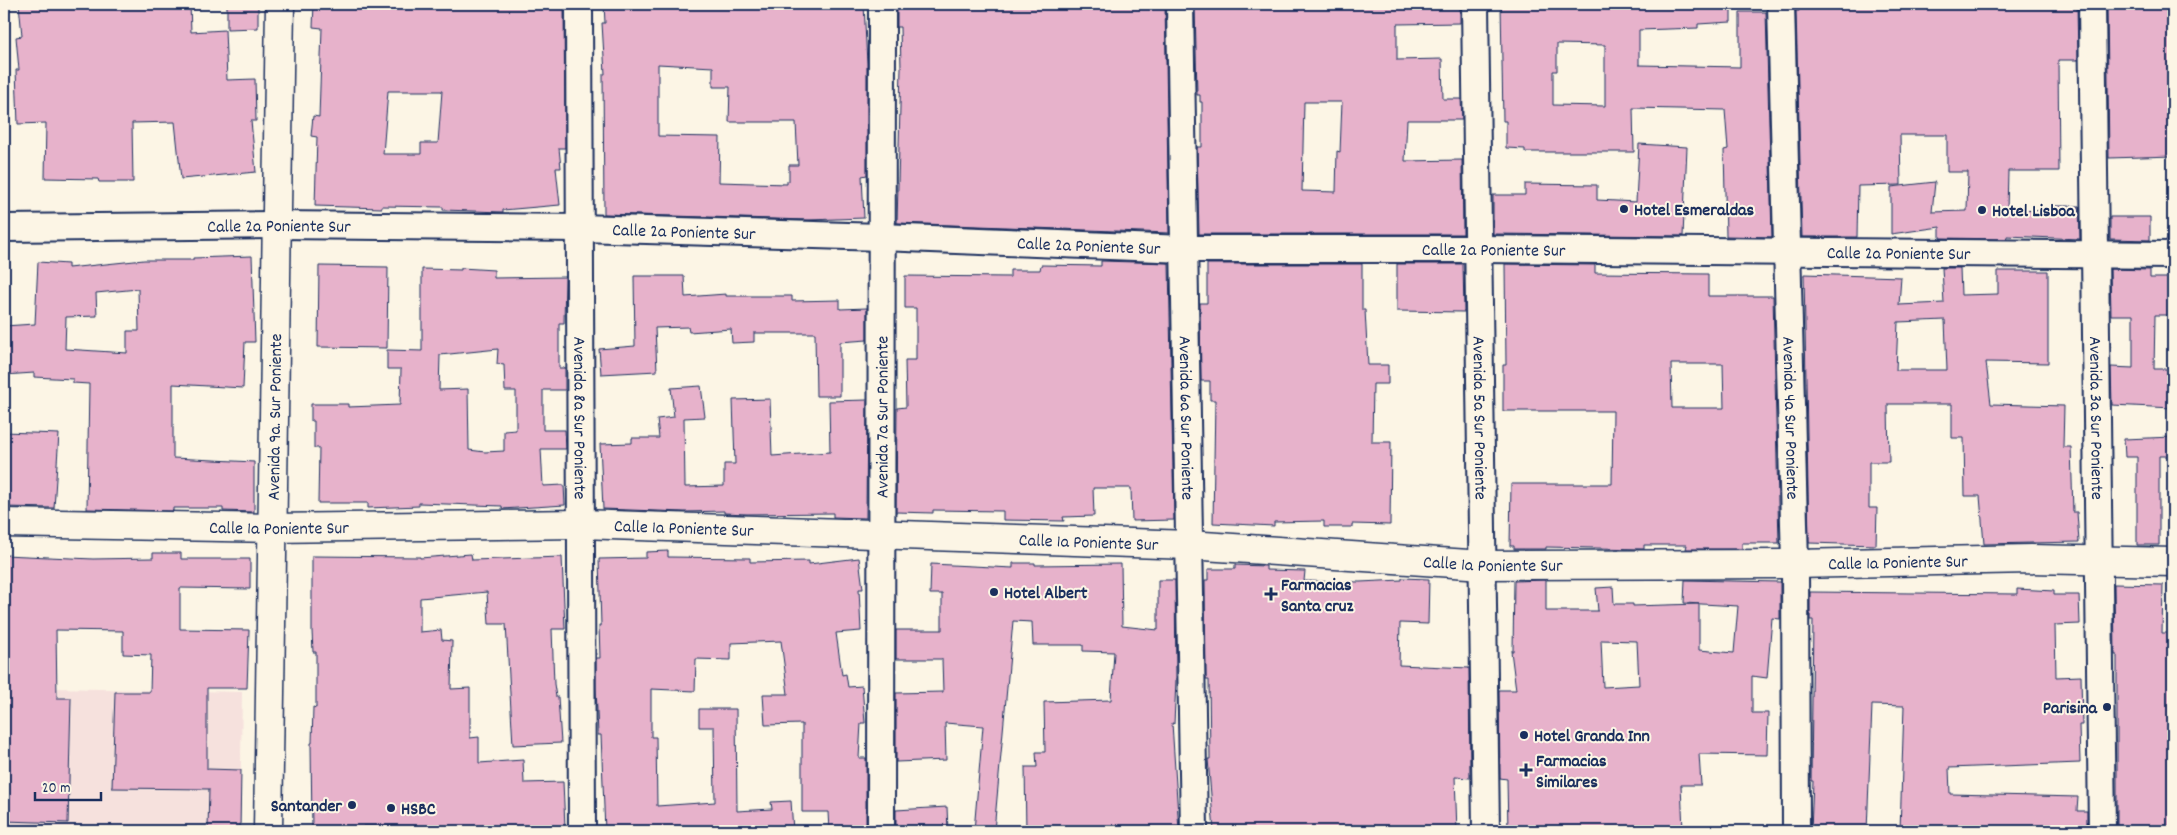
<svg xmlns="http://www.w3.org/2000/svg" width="2177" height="835" font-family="Dekko,sans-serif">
  <rect width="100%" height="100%" fill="#fcf5e5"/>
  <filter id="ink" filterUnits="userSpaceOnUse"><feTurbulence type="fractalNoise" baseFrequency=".02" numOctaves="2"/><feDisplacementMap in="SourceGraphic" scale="10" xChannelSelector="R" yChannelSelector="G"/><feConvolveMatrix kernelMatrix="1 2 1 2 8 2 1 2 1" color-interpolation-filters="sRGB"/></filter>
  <g filter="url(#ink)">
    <path fill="#f6e1dd" d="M4,687L242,692L240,830L4,826Z"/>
    <path fill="#e7b2cb" stroke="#1b2f5e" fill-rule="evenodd" d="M19,4H190L191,32L225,30L227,80L255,79L256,121H251L256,172L181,179L175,122L132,123L133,182H99L98,179L45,178L46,123L18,124L16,70H19L16,37L22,36Z
      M227,4H258V28L227,29Z
      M314,4H564L565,148H559L561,168H556L560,205L503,210V212L443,210V207L382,206V208L315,206L317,137L311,136L313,116L319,117L322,28L313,27ZM388,91H442L438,143H421V154H383Z
      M604,4H864L867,64V175L862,176L864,218L808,220L604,214L603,74H605L602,23H605ZM658,64L713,67V87H730L729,122H796L798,165H789V181H787V184L719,182L720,137L658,136Z
      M897,4H1165L1169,233L897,223L901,68L900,27H897Z
      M1195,4H1460V23L1397,24V60L1442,59L1443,99H1461L1462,120H1407L1405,161L1462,160L1463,234H1199L1197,147H1202V102H1200V95H1197ZM1304,102H1342L1340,152L1337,151L1336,192L1302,191Z
      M1501,4H1731V22L1698,24V28L1639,30V65L1740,67V12H1766L1772,237L1726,236L1724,150L1728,149L1725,110L1633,108L1634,152H1525V149L1506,148V121H1503ZM1557,44L1605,45V106L1553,105V71H1557Z
      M1799,4H2077L2078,60H2058L2059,171H2008L2007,210L2054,211V206H2079L2080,239L2007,236V239L1940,238V227L1891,234V187L1935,182L1932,212L1967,211L1968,172H1947V135H1900L1901,185L1858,186L1857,237H1802L1796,11H1799Z
      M2107,4H2173V156L2109,158Z
      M1639,144L1687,147L1683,236L1493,234V195H1525V184L1597,185V200L1636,202Z
      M2110,217H2150V240L2110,239Z
      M252,256L255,342H245L243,388L173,384V458L254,462V512L223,511V508H173V511L87,509L89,384L73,383V379L34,377V373L4,375V326L35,324L38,262L68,264V268L144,260H193V258ZM138,289L139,331H127V353L65,349L66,317L97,316L96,293Z
      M1101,261L1169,263L1174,520L1132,521L1131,488H1093L1094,516L1063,517L1064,521L1003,520V511L933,510V513L896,512L897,408L906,407L905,360H916V308H905V276L1010,277V270H1040L1041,265L1101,266Z
      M1207,264H1362V310H1365L1368,365H1388V384H1373L1372,442H1391L1390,525L1352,524V527H1324V521L1274,522V526L1213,523L1215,400H1210V381H1201L1200,303H1207Z
      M1397,264H1463L1464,312L1397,311Z
      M1505,264L1595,265V273L1708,274V296H1773L1779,543H1742V549H1686L1687,545H1644V549L1546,547V549H1514V546H1510L1511,484H1612L1613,411H1503V365H1506ZM1671,364H1723L1724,408H1672Z
      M319,266L388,267L387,348L318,347Z
      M461,268L494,270V278L565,277L564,323H559V368H565V390H543V430H565L566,449H541L543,486L564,485L565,505L502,509V506L419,503V506L368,508V503H318L319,448H314V421H311V404H348V407L400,405L401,369H387V350L422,351V269L461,270ZM498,349L497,364L504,365L505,391H516V430L504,431V451L485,452L469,450L468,389L439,390L440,355Z
      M1942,268H1960L1961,295L1998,294V271H2048V363L1986,362L1991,404L2064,406L2063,447H2071L2073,512H2077L2079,542L1984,544L1980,496H1965L1964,438H1952V404H1888L1889,462H1869V508H1877L1876,545L1809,543L1804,274L1901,277L1899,305L1944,303ZM1945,320L1947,370H1896L1898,322Z
      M2110,269L2150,270V278H2173V315H2155L2154,369H2173V408L2112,405L2111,367L2133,368V315H2111Z
      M634,276H684L685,297L726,294V296H792V301L840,300V309L867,308V340L840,342V396H816L815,333H754V342L732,343L731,329L689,332L688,327L655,328L657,371L601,374L599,349L635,346Z
      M701,386L705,417L684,418L685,487L724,486V464H735L733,400L770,399L772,456L830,452L829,401L867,400L866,518L833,517V513L747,514L724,513V511L685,512L603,509L600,444L632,443V438H659L657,419L674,417L671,388Z
      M4,432L59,434L54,508L4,507Z
      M2173,437V456H2159V545H2137V457H2125L2124,439Z
      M668,551V557L750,558V562L809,561V564L859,558L863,589H859L861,631L836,633L842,675L846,674L848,687L862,686L865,723H861L859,758H866V831H829L828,812H802V724L765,725L763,694H788L781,641L731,643V660L696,659L695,691L651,689V737H656L657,806L715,802L714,727H699V709H736L737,811L772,809L771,802L791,801L793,831H605L601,735H598L596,687V658H600L599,625H601L599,559L646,558V552Z
      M153,553H181V559H250V589L180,588V629L249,630L247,688H207V769L241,770L240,830L208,829L209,789L112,788L115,692H150L151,655L123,654V631L56,630L57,698H71L68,823L4,821V555L93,559L153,558Z
      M471,554L472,560L562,557L565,629H552L554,684L556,697H558L561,743L513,745L506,624H489L487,592L420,598V632L441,630L442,640L452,641L451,689L470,688V738L479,737V763L523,760L524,783L563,782L565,827L533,829V826L452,831V827L404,826H364V830H312L311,743H312L313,707L316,708V652H313L312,631V556L420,557V558Z
      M1013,563H1035V565L1121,564L1122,626L1158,630V580H1175L1176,680L1174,724L1172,723L1179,831H1026L1025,767H1037L1036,752H1045L1044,702L1111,700L1114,652L1083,651V645H1033L1032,622L1013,621L994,831H974L983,726L945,723L946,760L896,762V693L943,692L942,659H896V630H942V594H930L931,564L1013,568Z
      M1235,565L1266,566V570L1305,571L1304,581L1360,582L1402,580V578L1429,579L1428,624L1400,623L1399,665L1469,668L1470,778L1455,777L1457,831H1214L1208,759H1210L1209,680H1206L1205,580H1208V569H1235Z
      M1546,580V611H1598L1596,588L1613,587L1614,604H1633V606L1699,604V650L1734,653L1738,606L1684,603L1685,580L1780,582V619L1772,618L1767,678L1752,676V713H1768L1767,755L1699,754L1701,785H1681L1683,831H1508L1507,779L1500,778L1499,690H1516L1511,651H1513L1514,581ZM1601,640L1637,641L1639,685L1603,687Z
      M2114,584L2163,585L2162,633H2173V831H2117V655H2115Z
      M2017,589L2054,591V595H2079L2080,624L2055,625L2056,677L2081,676L2082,725H2079L2080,763L1949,768L1950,794L2078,797L2077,811H2087V831H1900L1904,706L1872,705L1867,831H1811L1813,781H1811L1813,620H1810V592L2017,594Z
      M947,807L948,831H896V810Z"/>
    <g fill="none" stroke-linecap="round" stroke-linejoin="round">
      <defs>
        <g id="street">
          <path id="s1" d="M579,4L582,831"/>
          <path id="s2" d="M1180,4L1194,831"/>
          <path id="s3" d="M1475,4L1486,831"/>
          <path id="s4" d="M1781,4L1795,564L1796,831"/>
          <path id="s5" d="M2092,4L2102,831"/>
          <path id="s6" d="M4,228L276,225L580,228L881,237L1184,249H1479L2173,255"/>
          <path id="s7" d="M881,831L882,4"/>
        </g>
        <g id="secondary">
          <path id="s8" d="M4,523L272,528L581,524L1189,545L1483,565L1795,564L2031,559L2173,562"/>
          <path id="s9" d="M268,831L280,4"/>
        </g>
      </defs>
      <use href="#street" stroke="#1b2f5e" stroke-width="30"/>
      <use href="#secondary" stroke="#1b2f5e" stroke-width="31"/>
      <use href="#street" stroke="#fcf5e5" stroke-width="26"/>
      <use href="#secondary" stroke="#fcf5e5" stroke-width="28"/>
    </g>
  </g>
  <g fill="#1b2f5e" stroke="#fcf5e5" stroke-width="2">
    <circle cx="1624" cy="209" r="5"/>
    <circle cx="1982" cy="210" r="5"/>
    <circle cx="994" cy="592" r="5"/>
    <path d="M1268.5 586.5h5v5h5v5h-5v5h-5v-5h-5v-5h5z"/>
    <circle cx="2107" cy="707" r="5"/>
    <circle cx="1524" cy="735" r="5"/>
    <path d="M1523.5 762.5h5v5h5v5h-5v5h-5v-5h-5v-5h5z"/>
    <circle cx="352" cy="805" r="5"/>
    <circle cx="391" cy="808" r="5"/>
  </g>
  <g text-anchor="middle" stroke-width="4" stroke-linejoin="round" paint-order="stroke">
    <g font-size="18" font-weight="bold" fill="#1b2f5e" stroke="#fcf5e5" text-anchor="start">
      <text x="1634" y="215">Hotel Esmeraldas</text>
      <text x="1992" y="216">Hotel Lisboa</text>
      <text x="1281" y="590">Farmacias<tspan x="1281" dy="21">Santa cruz</tspan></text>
      <text x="1004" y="598">Hotel Albert</text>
      <text x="2097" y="713" text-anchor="end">Parisina</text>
      <text x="1534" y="741">Hotel Granda Inn</text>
      <text x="1536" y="766">Farmacias<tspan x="1536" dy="21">Similares</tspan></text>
      <text x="342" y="811" text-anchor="end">Santander</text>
      <text x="401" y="814">HSBC</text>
    </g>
    <g font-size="18" fill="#1b2f5e" stroke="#fcf5e5">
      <text dy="6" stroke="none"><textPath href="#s6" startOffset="275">Calle 2a Poniente Sur</textPath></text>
      <text dy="6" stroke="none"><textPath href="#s6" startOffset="680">Calle 2a Poniente Sur</textPath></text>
      <text dy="6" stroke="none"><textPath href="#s6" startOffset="1085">Calle 2a Poniente Sur</textPath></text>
      <text dy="6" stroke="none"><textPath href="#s6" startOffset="1490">Calle 2a Poniente Sur</textPath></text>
      <text dy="6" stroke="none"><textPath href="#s6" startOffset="1895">Calle 2a Poniente Sur</textPath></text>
      <text dy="6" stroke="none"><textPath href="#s1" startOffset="414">Avenida 8a Sur Poniente</textPath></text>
      <text dy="6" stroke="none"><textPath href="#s2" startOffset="414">Avenida 6a Sur Poniente</textPath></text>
      <text dy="6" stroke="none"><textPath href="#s3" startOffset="414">Avenida 5a Sur Poniente</textPath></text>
      <text dy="6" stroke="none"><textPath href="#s4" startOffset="414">Avenida 4a Sur Poniente</textPath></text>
      <text dy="6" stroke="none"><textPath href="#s5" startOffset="414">Avenida 3a Sur Poniente</textPath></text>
      <text dy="6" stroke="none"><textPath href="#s9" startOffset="414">Avenida 9a. Sur Poniente</textPath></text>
      <text dy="6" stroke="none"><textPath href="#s7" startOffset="414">Avenida 7a Sur Poniente</textPath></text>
      <text dy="6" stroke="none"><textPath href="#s8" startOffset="275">Calle 1a Poniente Sur</textPath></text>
      <text dy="6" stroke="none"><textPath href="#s8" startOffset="680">Calle 1a Poniente Sur</textPath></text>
      <text dy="6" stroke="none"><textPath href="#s8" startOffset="1085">Calle 1a Poniente Sur</textPath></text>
      <text dy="6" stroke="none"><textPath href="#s8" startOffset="1490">Calle 1a Poniente Sur</textPath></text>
      <text dy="6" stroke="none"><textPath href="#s8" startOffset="1895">Calle 1a Poniente Sur</textPath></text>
    </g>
  </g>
  <rect width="2177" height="835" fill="none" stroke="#fcf5e5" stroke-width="20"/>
  <rect x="10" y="10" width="2157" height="815" fill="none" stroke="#1b2f5e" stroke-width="2" filter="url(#ink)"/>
  <path d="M35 792v8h66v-8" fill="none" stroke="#1b2f5e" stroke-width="2.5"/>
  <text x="42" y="792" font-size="15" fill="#1b2f5e" stroke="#fcf5e5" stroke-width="4" paint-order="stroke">20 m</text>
</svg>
